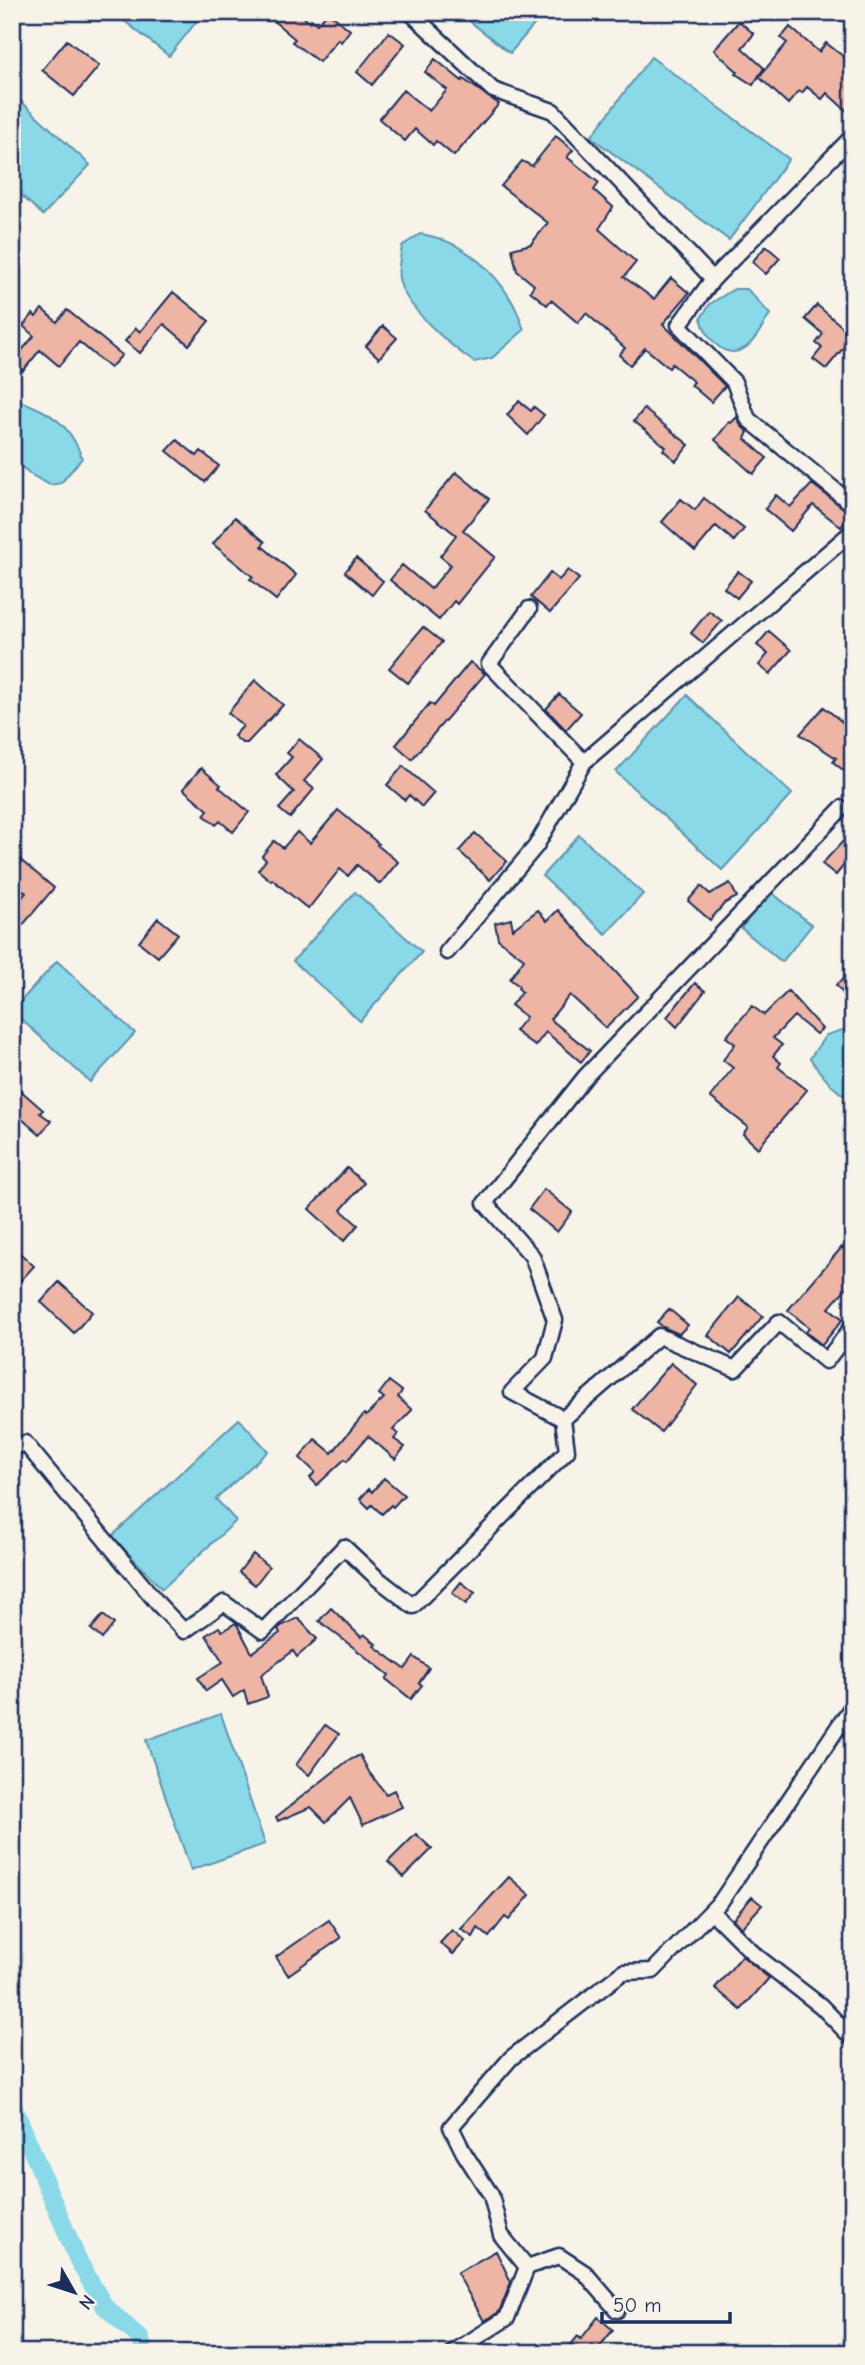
<svg xmlns="http://www.w3.org/2000/svg" width="865" height="2365" font-family="'Comic Neue',sans-serif">
  <rect width="100%" height="100%" fill="#f7f3e8"/>
  <filter id="ink" filterUnits="userSpaceOnUse"><feTurbulence type="fractalNoise" baseFrequency=".0143" numOctaves="2"/><feDisplacementMap in="SourceGraphic" scale="14" xChannelSelector="R" yChannelSelector="G"/><feConvolveMatrix kernelMatrix="1 2 1 2 8 2 1 2 1" color-interpolation-filters="sRGB"/></filter>
  <g filter="url(#ink)">
    <path fill="#8ad9e8" stroke="#5e95b1" stroke-width="2" d="M113,12H204L169,56Z
      M458,12H545L510,53Z
      M651,57L789,159L729,240L591,137Z
      M12,93L90,165L43,215L12,187Z
      M420,234C469,241 510,283 524,330L492,358L474,362C452,347 402,305 399,278C397,268 401,256 402,246Z
      M734,289H747L770,314C763,325 754,345 741,350C721,359 705,334 701,318L710,304Z
      M17,400C50,411 71,425 82,458L61,483L50,485L33,476L12,459V404Z
      M687,695L792,794L722,870L616,772Z
      M579,835L643,894L606,934L542,876Z
      M355,892L422,952L360,1021L293,961Z
      M771,892L812,925L782,962L741,928Z
      M57,961L135,1033L90,1082L12,1011Z
      M846,1029L853,1033V1101C834,1091 822,1076 810,1058L826,1035Z
      M239,1419L268,1451L216,1499L236,1521L162,1589L112,1536Z
      M221,1714L265,1844L191,1870L146,1740Z"/>
    <g fill="none" stroke-linecap="round" stroke-linejoin="round">
      <path stroke="#8ad9e8" stroke-width="18" d="M12,2103L78,2260L105,2307L140,2338L145,2353"/>
    </g>
    <path fill="#eeb5a5" stroke="#1b2f5e" stroke-width="2" d="M263,12H298L309,22L311,19L317,24L328,12L350,30L341,42L338,39L319,62L292,42L295,39Z
      M739,21L754,34L742,48L764,68L753,85L736,74L738,72L714,50Z
      M790,27L819,52L826,43L853,64V117L827,93L822,99L807,87L802,93L799,91L788,104L759,77L787,43L781,38Z
      M389,32L405,44L372,85L357,72Z
      M67,40L99,66L74,96L42,70Z
      M435,59L462,81L463,79L499,104L454,156L436,141L433,145L415,129L405,141L379,119L403,90L429,111L447,90L425,72Z
      M556,136L573,150L567,157L599,183L594,190L613,207L599,229L636,262L624,277L654,299L671,278L689,293L663,324L725,386L711,402L691,385L694,382L672,364L669,368L645,348L630,365L619,355L625,348L586,313L578,323L551,300L547,305L530,291L534,285L517,271L512,249L531,244L548,223L501,186L522,161L532,166Z
      M766,246L780,258L766,274L752,262Z
      M173,292L209,321L189,345L164,324L140,353L125,341L136,328L140,332Z
      M817,305L853,336L826,369L813,359L822,348L816,343L823,334L805,319Z
      M42,309L57,322L67,310L122,355L110,368L79,342L59,366L40,350L23,371L12,362L34,336L23,326L33,314L36,317Z
      M383,326L397,338L379,358L366,346Z
      M519,401L531,411L534,407L544,415L528,435L507,415Z
      M644,409L689,445L676,461L663,450L666,447L634,421Z
      M737,417L741,426L748,432L745,439L767,458L753,474L715,440L729,422L731,423Z
      M177,440L197,456L201,451L219,466L205,482L167,451Z
      M456,472L489,499L463,530L495,557L457,604L454,601L439,620L390,580L402,565L431,589L451,565L440,556L456,535L425,510Z
      M812,484L851,514L841,527L813,505L791,531L765,509L776,495L790,507Z
      M704,498L744,529L734,541L716,526L695,551L662,522L681,499L695,510Z
      M235,517L265,542L262,546L296,575L276,600L250,579L253,577L213,544Z
      M356,558L383,581L372,595L345,572Z
      M568,570L579,579L550,613L531,597L550,573L559,580Z
      M738,571L751,581L737,598L724,588Z
      M709,611L722,621L703,643L691,633Z
      M423,627L442,642L408,683L389,668Z
      M769,631L791,650L770,674L759,665L768,654L757,645Z
      M470,662L485,674L412,759L396,745L430,703L434,706Z
      M255,680L283,705L247,743H242L234,736L243,726L228,713Z
      M559,694L581,713L566,730L546,709Z
      M824,707L853,731V778L833,762L836,758L800,734Z
      M299,739L323,759L304,781L314,789L290,818L279,809L294,792L276,775L292,757L287,753Z
      M403,766L434,793L422,807L409,795L405,800L387,785Z
      M201,768L221,785L219,787L249,812L233,832L220,821L216,825L204,815L208,810L183,789Z
      M338,810L379,844L377,845L398,862L380,884L357,865L348,876L340,869L308,909L272,879L271,881L258,870L266,860L262,856L274,841L283,848L297,832L310,843Z
      M475,833L507,861L490,880L459,851Z
      M844,840L853,847V854L836,875L822,864Z
      M12,853L54,888L12,938V909L26,893L12,882Z
      M730,883L737,897L725,903L710,920L688,901L701,886L710,894Z
      M538,910L547,921L558,910L638,996L606,1028L570,995L550,1019L590,1051L581,1062L546,1032L535,1046L515,1031L526,1017L511,1005L522,992L518,988L519,986L510,979L524,959L498,939L495,923L511,919L513,929Z
      M158,918L178,934L158,957L139,942Z
      M853,971V1005L836,985Z
      M695,983L705,991L677,1027L667,1017Z
      M788,991L822,1029L816,1034L794,1016L773,1038L782,1045L773,1056L781,1063L778,1067L807,1090L758,1148L743,1134L748,1127L710,1097L733,1068L723,1060L735,1044L726,1037L752,1006L764,1015Z
      M12,1083L43,1110L40,1113L51,1121L40,1135L12,1110Z
      M347,1168L364,1183L341,1210L358,1225L344,1241L309,1209Z
      M544,1189L572,1212L557,1232L529,1209Z
      M12,1246L34,1266L12,1290Z
      M842,1247L853,1256V1280L829,1308L843,1319L822,1345L806,1332L809,1328L788,1310Z
      M59,1282L92,1312L74,1333L41,1302Z
      M739,1297L763,1316L731,1354L708,1335Z
      M669,1309L688,1325L679,1334L663,1327L657,1322Z
      M671,1363L697,1385L661,1432L632,1409Z
      M389,1381L402,1391L398,1397L412,1410L393,1430L398,1434L394,1439L405,1447L395,1459L368,1436L347,1461L345,1459L317,1485L310,1478L315,1472L300,1458L315,1439L332,1453L364,1414L366,1416L384,1398L379,1394Z
      M384,1478L404,1495L393,1507L391,1505L382,1514L372,1505L369,1508L360,1499L369,1489L372,1492Z
      M253,1554L269,1567L255,1585L239,1572Z
      M461,1582L475,1593L466,1604L452,1593Z
      M331,1608L361,1637L364,1634L376,1644L374,1646L405,1669L414,1657L429,1668L419,1683L422,1685L411,1699L386,1679L389,1675L319,1621Z
      M103,1615L114,1624L102,1639L91,1629Z
      M298,1618L317,1639L297,1657L293,1651L261,1675L268,1697L248,1704L244,1690L233,1697L222,1680L206,1691L198,1678L223,1662L206,1635L219,1627L222,1631L236,1623L252,1653L280,1633L278,1629L281,1626Z
      M325,1725L339,1734L309,1775L296,1765Z
      M360,1755L369,1772L386,1794L394,1790L402,1807L363,1825L350,1798L326,1822L311,1807L278,1821L276,1817L346,1762Z
      M416,1834L432,1849L404,1877L388,1862Z
      M509,1877L530,1895L509,1920L505,1917L489,1937L478,1928L473,1937L461,1929Z
      M752,1897L762,1905L741,1928L733,1919Z
      M329,1920L341,1938L288,1975L276,1957Z
      M452,1930L465,1941L453,1954L440,1943Z
      M742,1956L769,1978L741,2010L715,1988Z
      M496,2251L511,2282L499,2312L484,2321L457,2273Z
      M598,2317L613,2330L596,2351L598,2353H564L578,2336L581,2339Z"/>
    <g fill="none" stroke-linecap="round" stroke-linejoin="round">
      <defs>
        <path id="street" d="M410,12L493,90L553,111L713,279
          M853,136L713,279L679,325L734,382L748,419L853,505
          M529,609L489,664L584,762L853,531
          M447,952L536,846L584,762
          M563,1419L512,1392L545,1358L555,1320L532,1256L485,1203L585,1077L842,808
          M12,1448L25,1443L159,1605L184,1631L224,1603L263,1631L344,1547L377,1578L413,1606L567,1451L563,1419L659,1336L735,1369L779,1322L826,1361L853,1326
          M711,1911L755,1955L821,2006L853,2039
          M527,2267L501,2235L491,2195L464,2153L451,2127L511,2058L623,1972L653,1971L721,1901L853,1705
          M452,2353L507,2318L527,2267L559,2256L585,2273L617,2310"/>
      </defs>
      <use href="#street" stroke="#1b2f5e" stroke-width="19"/>
      <use href="#street" stroke="#f7f3e8" stroke-width="14"/>
    </g>
  </g>
  <rect width="865" height="2365" fill="none" stroke="#f7f3e8" stroke-width="42"/>
  <rect x="21" y="21" width="823" height="2323" fill="none" stroke="#1b2f5e" stroke-width="2.5" filter="url(#ink)"/>
  <g transform="translate(74 2292) rotate(129)" stroke="#f7f3e8" stroke-width="5" paint-order="stroke">
  <path d="M0-5L12 26L0 18L-12 26Z" fill="#1b2f5e"/>
  <text y="-10" font-size="19" font-weight="bold" text-anchor="middle" fill="#1b2f5e">N</text>
  </g>
  <path d="M602 2312v10h128v-10" fill="none" stroke="#1b2f5e" stroke-width="3.5"/>
  <text x="613" y="2312" font-size="21" fill="#1b2f5e" stroke="#f7f3e8" stroke-width="5" paint-order="stroke">50 m</text>
</svg>
